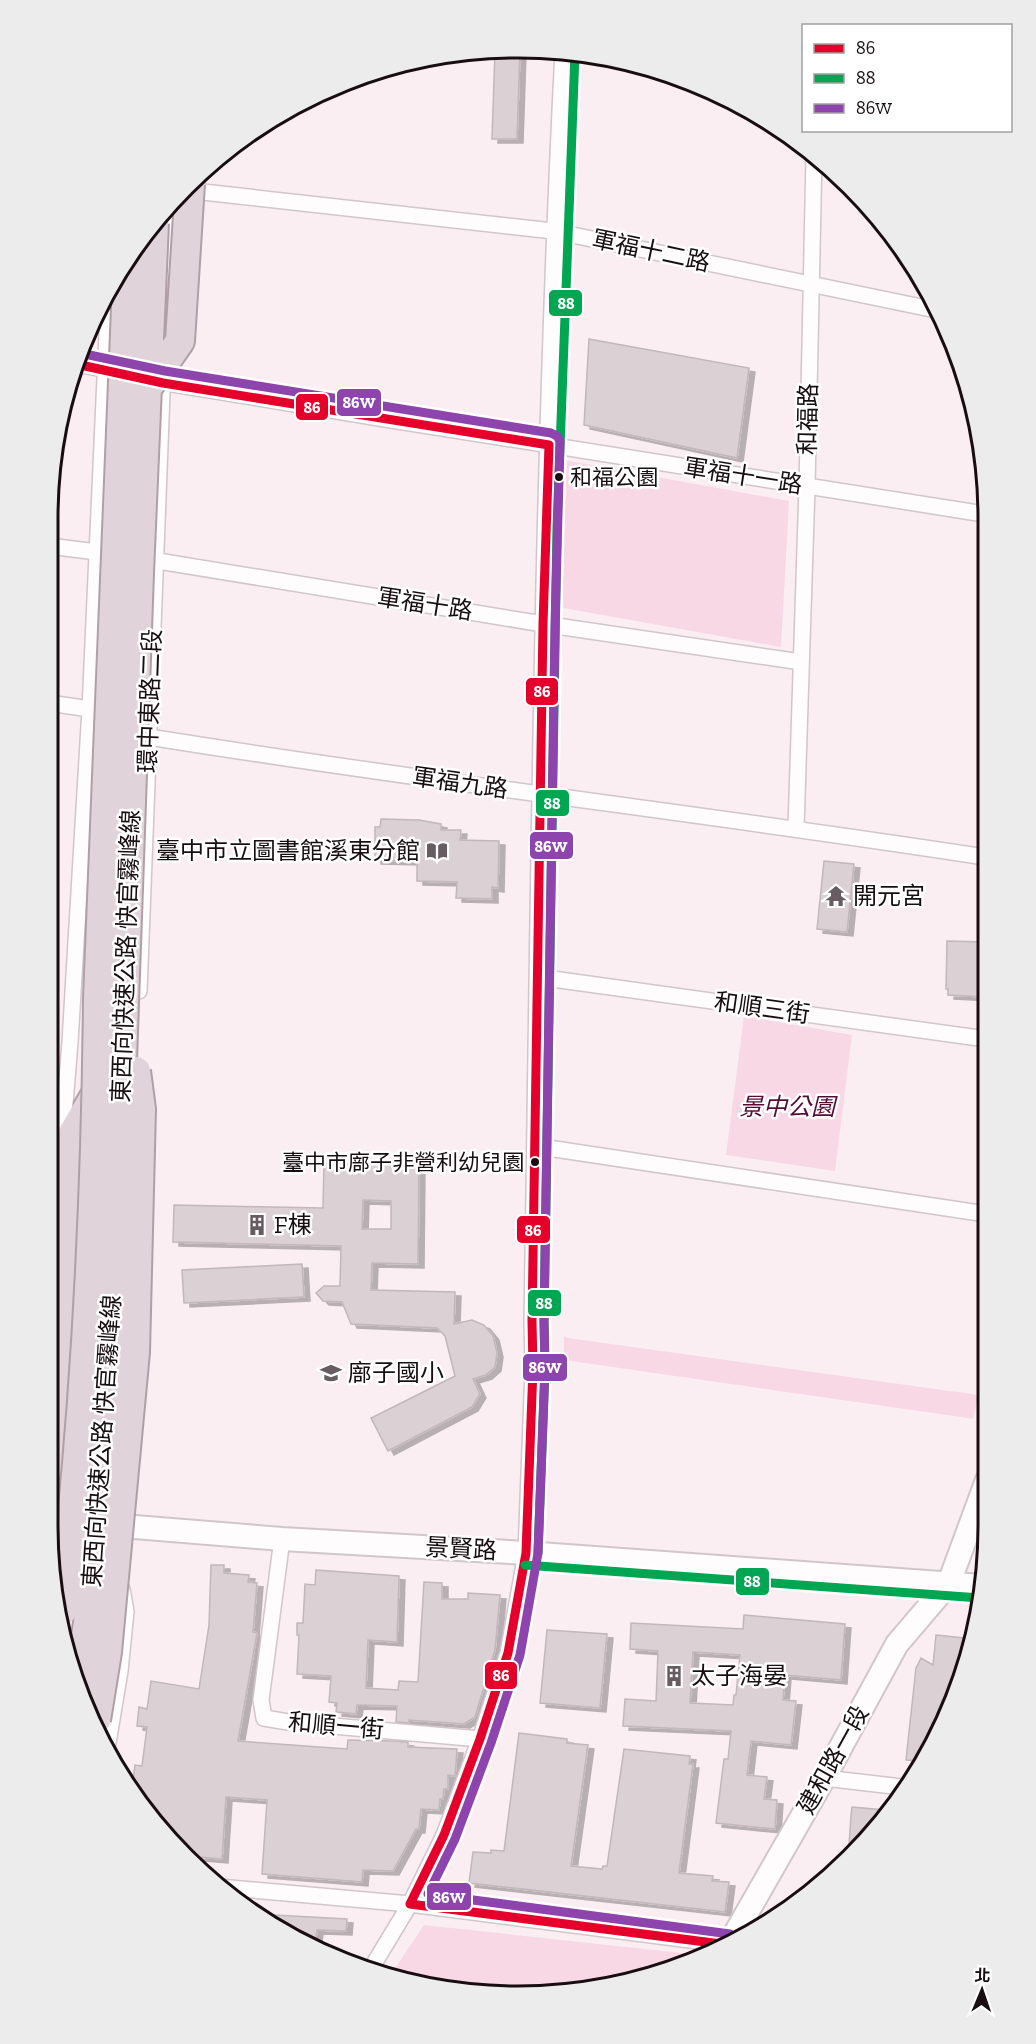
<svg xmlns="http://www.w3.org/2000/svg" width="1036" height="2044" font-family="'Zilla Slab','Noto Sans TC',serif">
  <defs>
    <filter id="shadow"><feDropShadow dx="6" dy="4" stdDeviation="0" flood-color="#0004"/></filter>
  </defs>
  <rect width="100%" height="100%" fill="#faeef3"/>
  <path fill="#f8d8e5" d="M564,460L789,501L781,647L558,607Z
    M744,1016L852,1035L835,1171L726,1155Z
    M564,1336L568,1338L979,1395L973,1419L968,1418L564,1360Z
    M424,1925L700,1955H701L579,1992L426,1987L391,1974Z"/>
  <path fill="#dbd0d4" stroke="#c2b7bc" stroke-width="1.5" fill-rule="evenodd" filter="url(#shadow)" d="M520,50L517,139H492L495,51Z
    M589,339L749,368L737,458L584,425Z
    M381,819L419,820L441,824V830H461L460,840L499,841L498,888L492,887V899L456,898L457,882L417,881V861L375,860V827H380Z
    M824,861L854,864L847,932L817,929Z
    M947,941L985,942V997L948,995V989H946Z
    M324,1163L419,1165L418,1264L372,1263L371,1290L455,1292L454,1324L472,1320L484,1325L493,1336L497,1353L495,1367L486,1375L473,1379L480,1394L472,1407L388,1451L371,1418L455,1376L445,1336L437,1328L351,1324L342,1302L323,1301L316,1293L324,1286H340L341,1246L173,1242L174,1205L323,1208ZM363,1200L391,1201V1229H362Z
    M302,1264L304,1297L184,1303L182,1270Z
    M211,1565H224V1573L249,1575L248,1582L257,1583L253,1632L257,1633L238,1741L347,1749L348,1740L394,1741L408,1742V1747L457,1749L455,1776L448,1775V1789H444L443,1799H440L439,1810L421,1809L419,1829H416L393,1871L363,1870L362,1882L262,1874L267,1800L226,1797L222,1859L186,1856L145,1812L132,1787L135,1765L142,1766L147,1727L137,1726L139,1707L147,1709L151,1681L199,1689L209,1625Z
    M316,1570L399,1576L397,1642L368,1640L366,1688L398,1690L399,1681L418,1682L424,1582L442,1583V1599H468V1593L500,1595L495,1650L475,1717L464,1724L409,1720V1723L396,1722L397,1706L357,1705L356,1714L336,1712L337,1703L329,1702L331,1676L297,1674L299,1635H297V1623H303L305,1584L315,1585Z
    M744,1615L845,1624L841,1680L785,1675L783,1700L796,1701L791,1745L751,1741L747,1775L767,1777L764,1799L777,1800L775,1829L716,1823L724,1759H728L731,1731L623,1726L625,1699L656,1701L658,1651L630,1649L631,1623L743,1629ZM693,1652L740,1655L736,1695H734L733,1705L690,1703Z
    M547,1630L607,1634L600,1708L540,1703Z
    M936,1635L973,1639L972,1647L940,1734L920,1761L906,1760L916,1668L921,1658L933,1665Z
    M519,1733L567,1739V1743L588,1745L571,1866L602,1869L603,1866H607L624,1749L690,1756L689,1764H693L679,1873L713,1876L712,1881L729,1882L725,1912L469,1883L473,1852L491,1853V1850L504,1851Z
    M852,1807L885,1810L848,1860L851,1816Z
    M256,1914L347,1919L346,1931L317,1930L315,1945L283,1933Z"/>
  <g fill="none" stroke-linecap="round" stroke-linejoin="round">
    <defs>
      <path id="street" d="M185,190L553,231L936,310
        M76,364L114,371
        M155,381L385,419L984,514
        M49,546L105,553
        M146,559L543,624L801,662
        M49,703L90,709L99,713
        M140,733L149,737C427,782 707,814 985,857
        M796,828L807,487L814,155
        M538,977L986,1039
        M139,991L162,393L174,201
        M62,1141L70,1042L90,709L109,290
        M535,1146L986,1214
        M282,1539L261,1700L264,1718L288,1722L480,1739
        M108,1743L120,1671L126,1611L122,1589
        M824,1778L902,1787
        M219,1887L410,1904L729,1945
        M372,1967L410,1904L444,1835L480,1739L508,1653L526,1553L533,1368L532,1321C539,898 541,474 563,51"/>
      <path id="secondary" d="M48,1517L110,1525L282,1539L526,1553L982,1586
        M728,1946L824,1778L897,1644L949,1583L987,1480"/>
      <path id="highway" d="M48,1469L61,1322L73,1133L97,1092"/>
    </defs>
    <use href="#street" stroke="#d1c6ca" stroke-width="18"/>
    <use href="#secondary" stroke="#d1c6ca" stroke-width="26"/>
    <use href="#highway" stroke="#b09fa7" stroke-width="32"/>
    <use href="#street" stroke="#fefcfd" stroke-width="15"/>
    <use href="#secondary" stroke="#fefcfd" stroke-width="22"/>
    <use href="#highway" stroke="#e0d4da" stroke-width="28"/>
    <defs>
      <path id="highway-bridge" d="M148,387L180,341L190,184
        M62,1611C86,1409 96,1202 98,998L128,259
        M79,1688L93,1586L115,1261L139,573L154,223
        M96,1720L107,1652L135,1352L141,1109L136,1071"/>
    </defs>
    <use href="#highway-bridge" stroke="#b09fa7" stroke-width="32" stroke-linecap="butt"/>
    <use href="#highway-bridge" stroke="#e0d4da" stroke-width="28"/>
    <defs>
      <path id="bus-1" d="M76,364L163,383L549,445
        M410,1904L444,1835L480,1739L508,1653L526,1553L533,1368L532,1321L543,624L549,445
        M410,1904L729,1945"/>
      <path id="bus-2" d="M538,1553L545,1368L544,1321L557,527L575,53
        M525,1565L980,1598"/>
      <path id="bus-3" d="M80,353L165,371L551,433L557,436L560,441L555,624L544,1321L545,1368L538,1553L520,1655L491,1743L455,1839L428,1894L730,1934"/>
    </defs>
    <use href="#bus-1" stroke="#fff" stroke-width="14"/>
    <use href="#bus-2" stroke="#fff" stroke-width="14"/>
    <use href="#bus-3" stroke="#fff" stroke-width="14"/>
    <use href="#bus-1" stroke="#e4002b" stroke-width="9"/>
    <use href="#bus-2" stroke="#00a651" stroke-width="9"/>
    <use href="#bus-3" stroke="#8e44ad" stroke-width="9"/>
  </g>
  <defs>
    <symbol id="library-bare" viewBox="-9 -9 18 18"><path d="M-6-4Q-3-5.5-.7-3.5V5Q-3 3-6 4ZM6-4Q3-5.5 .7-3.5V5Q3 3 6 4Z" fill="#675c61" stroke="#fff" stroke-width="2.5" paint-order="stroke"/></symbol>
    <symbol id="temple-bare" viewBox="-9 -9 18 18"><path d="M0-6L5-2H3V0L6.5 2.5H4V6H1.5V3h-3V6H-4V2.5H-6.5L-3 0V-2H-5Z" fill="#675c61" stroke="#fff" stroke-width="2.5" paint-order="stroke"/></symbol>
    <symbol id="building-bare" viewBox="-9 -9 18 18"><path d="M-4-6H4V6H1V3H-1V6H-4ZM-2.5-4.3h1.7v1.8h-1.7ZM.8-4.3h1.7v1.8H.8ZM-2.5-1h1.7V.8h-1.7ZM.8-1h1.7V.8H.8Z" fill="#675c61" stroke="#fff" stroke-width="2.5" paint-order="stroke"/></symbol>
    <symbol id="school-bare" viewBox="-9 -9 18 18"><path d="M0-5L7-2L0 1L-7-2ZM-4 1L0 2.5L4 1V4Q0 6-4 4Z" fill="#675c61" stroke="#fff" stroke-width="2.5" paint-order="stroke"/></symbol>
  </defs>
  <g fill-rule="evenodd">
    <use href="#library-bare" x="422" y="836" width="30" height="30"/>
    <use href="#temple-bare" x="821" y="881" width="30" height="30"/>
    <use href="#building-bare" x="242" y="1210" width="30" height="30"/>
    <use href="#school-bare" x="316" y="1358" width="30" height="30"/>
    <use href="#building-bare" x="659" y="1661" width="30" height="30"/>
  </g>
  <g fill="#180e12" stroke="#fff" stroke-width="2">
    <circle cx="559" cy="477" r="5"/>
    <circle cx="535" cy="1162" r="5"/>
  </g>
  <g text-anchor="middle" stroke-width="5" stroke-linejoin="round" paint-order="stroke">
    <g font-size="22" fill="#180e12" stroke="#fff" text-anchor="start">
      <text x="570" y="485">和福公園</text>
      <text x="524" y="1170" text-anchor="end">臺中市廍子非營利幼兒園</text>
    </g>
    <g font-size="24" fill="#180e12" stroke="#fff">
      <text transform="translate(651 251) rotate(12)" y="8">軍福十二路</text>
      <text transform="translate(808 419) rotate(-89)" y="8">和福路</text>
      <text transform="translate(743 476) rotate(9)" y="8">軍福十一路</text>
      <text transform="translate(425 604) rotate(9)" y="8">軍福十路</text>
      <text transform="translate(150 701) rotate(-88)" y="8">環中東路二段</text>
      <text transform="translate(460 783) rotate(8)" y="8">軍福九路</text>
      <text transform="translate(126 956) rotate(-88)" y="8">東西向快速公路 快官霧峰線</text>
      <text transform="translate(762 1008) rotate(8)" y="8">和順三街</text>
      <text transform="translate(102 1441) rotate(-86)" y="8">東西向快速公路 快官霧峰線</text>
      <text transform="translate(461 1549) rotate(3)" y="8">景賢路</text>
      <text transform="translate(336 1726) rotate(5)" y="8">和順一街</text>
      <text transform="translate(833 1760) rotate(-61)" y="8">建和路一段</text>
    </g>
    <g font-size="24" fill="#180e12" stroke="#fff" text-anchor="start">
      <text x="420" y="859" text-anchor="end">臺中市立圖書館溪東分館</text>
      <text x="853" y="904">開元宮</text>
      <text x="274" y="1233">F棟</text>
      <text x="348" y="1381">廍子國小</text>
      <text x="691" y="1684">太子海晏</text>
    </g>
    <g font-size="24" font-style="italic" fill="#540b34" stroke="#fff">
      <text x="787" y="1115">景中公園</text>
    </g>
  </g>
  <path d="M0 0H1036V2044H0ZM518 58H518A460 460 0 0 1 978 518V1526A460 460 0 0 1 518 1986H518A460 460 0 0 1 58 1526V518A460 460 0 0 1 518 58Z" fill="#edecec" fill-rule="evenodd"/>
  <path fill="none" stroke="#180e12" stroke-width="3" d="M518 58H518A460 460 0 0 1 978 518V1526A460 460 0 0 1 518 1986H518A460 460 0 0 1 58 1526V518A460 460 0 0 1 518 58Z"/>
  <g stroke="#fff" stroke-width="2">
    <rect x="548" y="289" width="35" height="28" rx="6" fill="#00a651"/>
    <rect x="336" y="388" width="46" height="29" rx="6" fill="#8e44ad"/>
    <rect x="295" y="393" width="34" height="28" rx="6" fill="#e4002b"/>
    <rect x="525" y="677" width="34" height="29" rx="6" fill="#e4002b"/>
    <rect x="535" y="789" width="35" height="28" rx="6" fill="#00a651"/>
    <rect x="529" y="831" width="45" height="29" rx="6" fill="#8e44ad"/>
    <rect x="516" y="1215" width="35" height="29" rx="6" fill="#e4002b"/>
    <rect x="527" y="1289" width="35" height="28" rx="6" fill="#00a651"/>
    <rect x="522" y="1353" width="46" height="29" rx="6" fill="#8e44ad"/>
    <rect x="735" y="1567" width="35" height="29" rx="6" fill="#00a651"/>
    <rect x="484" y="1661" width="34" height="29" rx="6" fill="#e4002b"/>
    <rect x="426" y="1882" width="46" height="29" rx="6" fill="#8e44ad"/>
  </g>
  <g font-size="16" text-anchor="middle" font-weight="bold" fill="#fff">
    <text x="566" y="309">88</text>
    <text x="359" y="408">86W</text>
    <text x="312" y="413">86</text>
    <text x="542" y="697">86</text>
    <text x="552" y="809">88</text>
    <text x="551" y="852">86W</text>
    <text x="533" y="1236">86</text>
    <text x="544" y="1309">88</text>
    <text x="545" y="1373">86W</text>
    <text x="752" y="1587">88</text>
    <text x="501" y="1681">86</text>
    <text x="449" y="1903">86W</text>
  </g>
  <rect x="802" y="24" width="210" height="108" fill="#ffffff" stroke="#a39fa0" stroke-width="1.5"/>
  <rect x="814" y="44" width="30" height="9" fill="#e4002b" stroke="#a39fa0" stroke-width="1.5"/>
  <text x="856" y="54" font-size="18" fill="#180e12">86</text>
  <rect x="814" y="74" width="30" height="9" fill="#00a651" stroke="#a39fa0" stroke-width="1.5"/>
  <text x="856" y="84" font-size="18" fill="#180e12">88</text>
  <rect x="814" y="104" width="30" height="9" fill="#8e44ad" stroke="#a39fa0" stroke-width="1.5"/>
  <text x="856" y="114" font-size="18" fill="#180e12">86W</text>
  <g transform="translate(982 1990) rotate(2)" stroke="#ffffff" stroke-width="4.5" paint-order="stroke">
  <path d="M0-4.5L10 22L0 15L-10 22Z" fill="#180e12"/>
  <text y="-9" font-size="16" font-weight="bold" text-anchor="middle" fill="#180e12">北</text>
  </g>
</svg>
